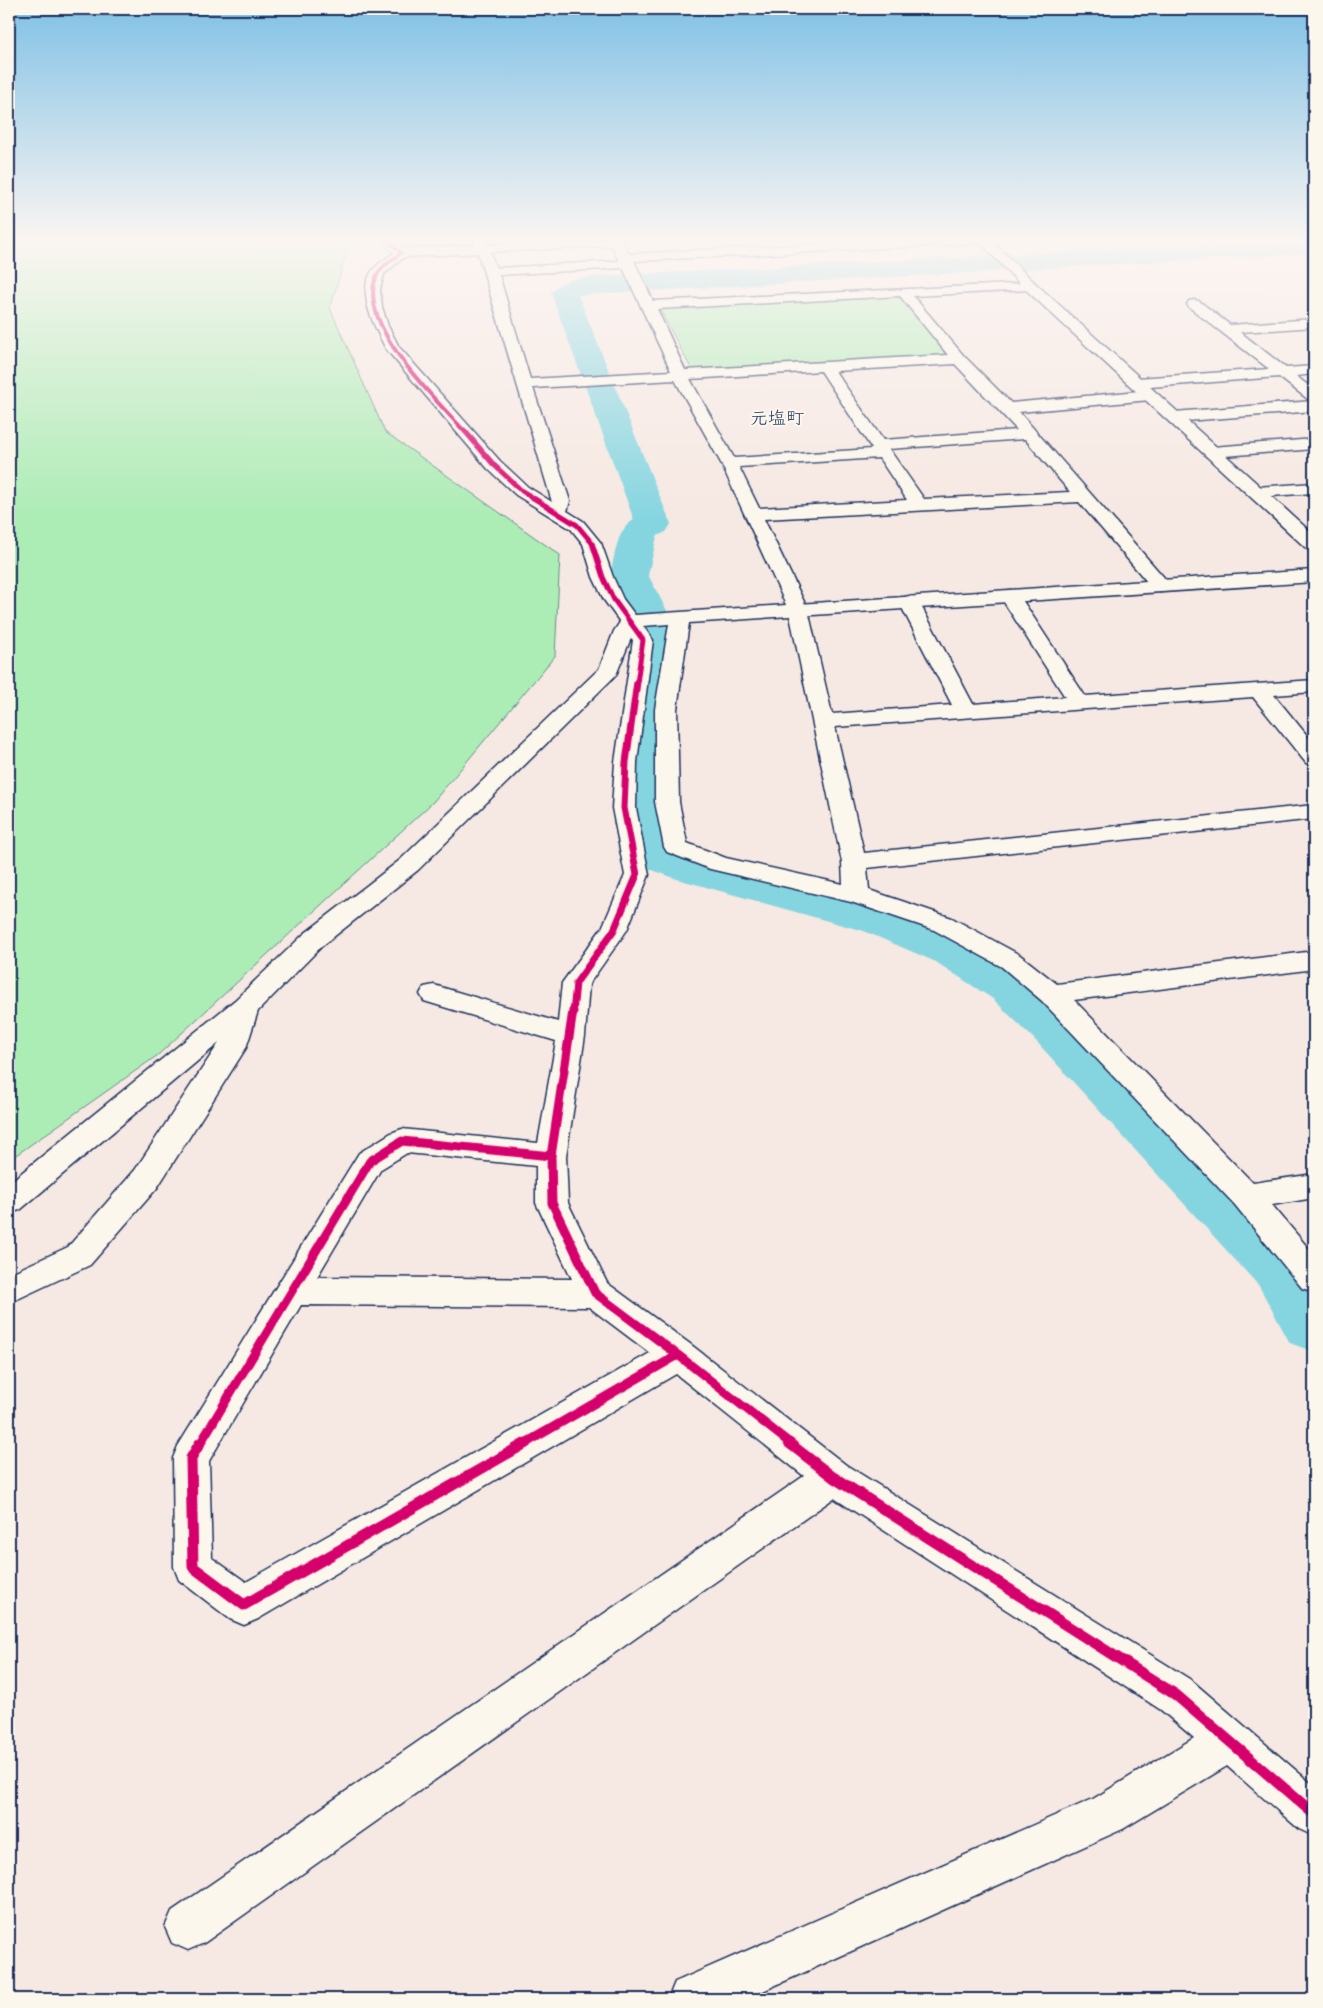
<svg xmlns="http://www.w3.org/2000/svg" width="1323" height="2008" font-family="'Shantell Sans','Klee One',sans-serif">
  <rect width="100%" height="100%" fill="#f6e8e2"/>
  <filter id="ink" filterUnits="userSpaceOnUse"><feTurbulence type="fractalNoise" baseFrequency=".02" numOctaves="2"/><feDisplacementMap in="SourceGraphic" scale="10" xChannelSelector="R" yChannelSelector="G"/><feConvolveMatrix kernelMatrix="1 2 1 2 8 2 1 2 1" color-interpolation-filters="sRGB"/></filter>
  <g filter="url(#ink)">
    <path fill="#acecb5" stroke="#648e8a" d="M9,239H351L330,308L385,432L560,555L555,656L433,802L158,1055L9,1160Z
      M888,294L898,296L946,352L940,356L692,370L659,308Z"/>
    <g fill="none" stroke-linecap="round" stroke-linejoin="round">
      <path fill="#85d5e0" fill-rule="evenodd" d="M1314,239V253L578,295L671,524L666,532L657,536L648,575L674,624L664,728L666,792L677,839L681,846C777,879 881,892 973,937C1040,970 1090,1028 1142,1081C1196,1136 1251,1192 1305,1248L1314,1263V1352L1290,1343L1259,1286L1035,1040L993,999L936,962L864,931L677,879L644,867L629,839L620,792V728L634,624L610,575C615,558 616,529 634,520L551,293C565,273 604,277 627,275Z"/>
      <defs>
        <path id="minor" d="M381,239H394L404,249L475,245L473,239H485L487,245L621,239L629,254L914,239H989L983,243L634,261L653,301L1035,283L1037,286L1030,290L913,296L964,356L1011,403L1150,390L1155,392L1158,395L1155,398L1150,400L1019,412L1168,582L1171,586L1168,590L1161,592L1154,590L1079,502L764,519L808,610L832,714L952,705L899,602L902,598L909,596L916,598L919,602L973,704L1065,697L1000,596L1003,592L1010,590L1017,592L1085,696L1314,680V692L1274,695L1314,744V765L1306,763L1253,697L835,727L864,853L1314,805V819L867,868L869,890L952,918L1020,955L1057,984L1314,951V969L1074,1000L1253,1183L1314,1174V1198L1272,1205L1314,1255V1292L1302,1288L1235,1205L1042,1001L1002,967L934,930L851,902L710,869L667,852L664,847L655,802V709L669,624L643,626L653,640L637,762L636,808L649,875L627,930L589,984L585,1036L566,1156L568,1203L607,1283L690,1344L846,1465L1191,1680L1314,1786V1836L1299,1829L1227,1766L1123,1829L745,1999H668L675,1982L1093,1799L1194,1738L1161,1710L834,1498L204,1943L188,1950L172,1943L165,1927L172,1911L804,1476L676,1374L258,1619L244,1625L230,1619L179,1580L174,1567L173,1458L178,1446L359,1153L391,1133L402,1129L538,1143L556,1041L424,1001L420,994L424,987L434,985L558,1022L562,983L602,928L625,875L612,808L615,762L633,640L631,638L616,675L418,870L322,946L258,1011L246,1048L157,1188L90,1265L9,1303V1274L68,1247L135,1170L219,1043L20,1210L9,1213V1183L235,1000L304,934L400,860L599,669L614,631L620,622L604,600L593,577L583,544L571,529L516,495L488,469L386,349C375,327 356,294 372,271C377,264 387,258 394,253ZM612,246L619,261L496,268L490,252ZM478,253L552,502L528,487L500,461L399,347L388,326L382,307L380,289L384,274L404,257ZM623,268L671,371L530,379L499,275ZM900,296L948,355L685,370L657,309ZM955,364L1017,430L883,440L835,371ZM821,371L872,449L734,458L690,379ZM675,380L721,463L786,605L635,615L623,599L613,577L601,543L583,521L567,511L570,501L533,388ZM1025,439L1070,492L924,499L889,449ZM879,458L907,500L759,508L739,467ZM790,616L842,862L843,884L726,858L687,843L679,802L677,709L689,623ZM407,1153L536,1166V1203L572,1279L317,1277L381,1169ZM301,1305L589,1307L650,1353L246,1582L212,1558L209,1461Z
          M1194,300L1199,301L1230,325L1314,319V327L1240,332L1286,368L1314,366V374L1296,376L1314,390V411L1174,422L1168,420L1166,417L1168,414L1174,412L1313,401L1309,400L1279,377L1137,388L1132,386L1129,383L1132,380L1137,378L1269,369L1189,307L1187,304L1189,301Z
          M1314,439V449L1212,457L1206,456L1204,452L1206,448L1212,447Z
          M1314,483V493L1256,497L1250,496L1247,492L1250,488L1256,487Z"/>
        <path id="tertiary" d="M977,239H990L1035,283L1314,535V550L1307,549L1025,289Z
          M1314,570V582L798,616L791,614L788,610L791,606L798,604Z"/>
      </defs>
      <use href="#minor" stroke="#1b2f5e" stroke-width="3"/>
      <use href="#tertiary" stroke="#1b2f5e" stroke-width="3"/>
      <use href="#minor" fill="#fbf7ec" fill-rule="evenodd"/>
      <use href="#tertiary" fill="#fbf7ec" fill-rule="evenodd"/>
      <defs>
        <path id="cycleway-far4" d="M387,239L401,253C394,259 382,266 378,273C352,321 436,399 465,432"/>
        <path id="cycleway-far3" d="M464,430L494,465L522,491L577,525L592,543L603,577L614,600L643,640L637,683"/>
        <path id="cycleway-far2" d="M573,1013L576,983L614,930L637,875L624,808L626,762L637,682"/>
        <path id="cycleway-far1" d="M573,1011L551,1156L552,1203L595,1293L678,1355L791,1444
          M200,1444L370,1161L402,1141L551,1156
          M524,1444L678,1355"/>
        <path id="cycleway" d="M200,1443L191,1458L193,1567L244,1605L526,1443
          M789,1443L833,1477L1176,1695L1314,1814"/>
      </defs>
      <use href="#cycleway-far4" stroke="#fbf7ec" stroke-width="5.5"/>
      <use href="#cycleway-far3" stroke="#fbf7ec" stroke-width="7"/>
      <use href="#cycleway-far2" stroke="#fbf7ec" stroke-width="9"/>
      <use href="#cycleway-far1" stroke="#fbf7ec" stroke-width="12"/>
      <use href="#cycleway" stroke="#fbf7ec" stroke-width="14"/>
      <use href="#cycleway-far4" stroke="#d6006c" stroke-width="4"/>
      <use href="#cycleway-far3" stroke="#d6006c" stroke-width="5"/>
      <use href="#cycleway-far2" stroke="#d6006c" stroke-width="7"/>
      <use href="#cycleway-far1" stroke="#d6006c" stroke-width="9"/>
      <use href="#cycleway" stroke="#d6006c" stroke-width="11"/>
    </g>
  </g>
  <linearGradient id="sky" x2="0" y2="1"><stop stop-color="#80c1e5"/><stop offset="0.46" stop-color="#fbf5f2"/><stop offset="1" stop-color="#fbf5f2" stop-opacity="0"/></linearGradient>
  <rect width="1323" height="520" fill="url(#sky)"/>
  <g text-anchor="middle" stroke-width="4" stroke-linejoin="round" paint-order="stroke">
    <g font-size="18" fill="#1b2f5e" stroke="#fbf7ec">
      <text x="777" y="424">元塩町</text>
    </g>
  </g>
  <rect width="1323" height="2008" fill="none" stroke="#fbf7ec" stroke-width="30"/>
  <rect x="15" y="15" width="1293" height="1978" fill="none" stroke="#1b2f5e" stroke-width="2" filter="url(#ink)"/>
</svg>
